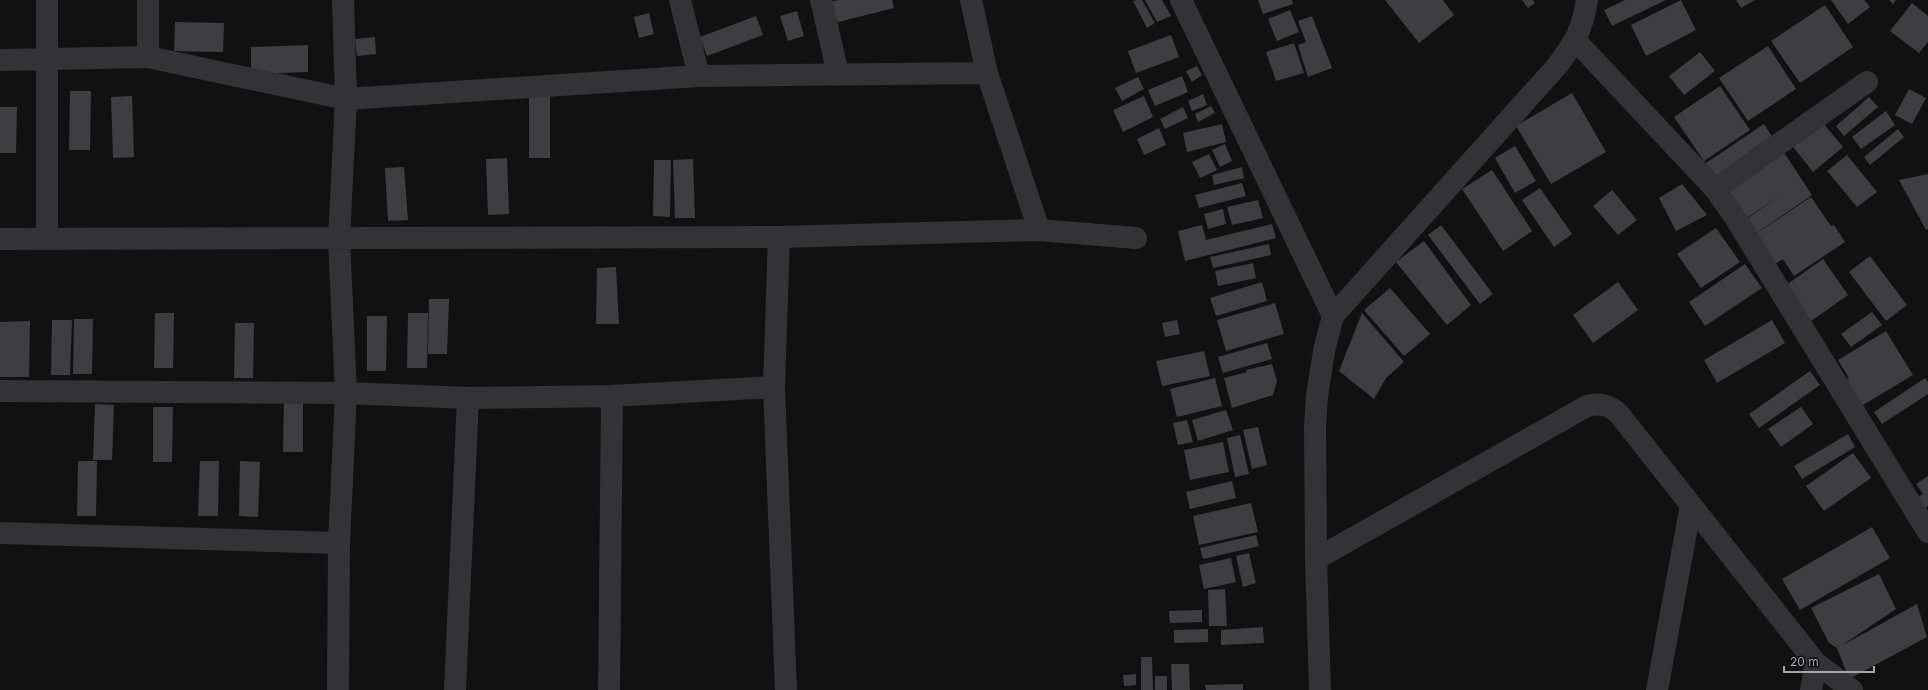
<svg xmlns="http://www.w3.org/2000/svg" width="1928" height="690" font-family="Inter,sans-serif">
  <rect width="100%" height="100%" fill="#111112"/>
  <path fill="#3d3e42" d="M838,0H892L894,8L838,22L832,13L830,2Z
    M1137,0H1142L1155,23L1147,28L1133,1Z
    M1145,0H1162L1171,16L1157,22Z
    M1258,0H1292L1293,4L1263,14Z
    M1385,0H1443L1454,15L1419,43Z
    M1522,0H1533L1535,3L1528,8Z
    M1625,0H1666L1612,26L1604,10Z
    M1681,0L1696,30L1646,56L1631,25Z
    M1736,0H1755L1741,8Z
    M1831,0H1864L1870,7L1848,24Z
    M1889,0H1896L1893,4Z
    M1912,3L1928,16V42L1919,53L1890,31Z
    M1825,5L1853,47L1800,83L1771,41Z
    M1290,10L1299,32L1277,41L1268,19Z
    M797,11L804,36L788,41L780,16Z
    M649,13L654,34L639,38L634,17Z
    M756,16L763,35L707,56L700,37Z
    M1312,16L1332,68L1308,77L1298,45L1306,42L1298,21Z
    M175,22L224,23L223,52L174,51Z
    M1171,35L1179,57L1136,73L1128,51Z
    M375,37L376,54L357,56L355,39Z
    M1294,43L1304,73L1276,81L1266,52Z
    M308,45V72L251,74V47Z
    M1768,46L1796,89L1748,121L1719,78Z
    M1700,52L1715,71L1684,95L1669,76Z
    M1197,66L1202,75L1192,82L1186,71Z
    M1182,76L1188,92L1155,106L1148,90Z
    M1138,77L1144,89L1122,101L1115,88Z
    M1720,86L1750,130L1704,161L1674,117Z
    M1909,89L1926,98L1912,124L1895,115Z
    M70,91H91L90,150H69Z
    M1572,93L1606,152L1551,184L1516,126Z
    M1203,94L1207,105L1192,111L1188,101Z
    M529,95H550V158H529Z
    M132,96L134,157L113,158L111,97Z
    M1144,96L1153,117L1123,132L1113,110Z
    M1869,97L1878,107L1844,136L1836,126Z
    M1211,106L1215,113L1198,122L1195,114Z
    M0,107H17L16,153H0Z
    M1183,107L1188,118L1165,129L1160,119Z
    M1886,111L1895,125L1861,149L1852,137Z
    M1823,123L1843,147L1813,172L1793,147Z
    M1222,124L1226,142L1187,152L1183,133Z
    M1764,124L1773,138L1712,180L1703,165Z
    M1159,128L1166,145L1144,155L1137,139Z
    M1898,129L1904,137L1870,165L1864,157Z
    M1225,144L1232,161L1220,167L1212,150Z
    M1515,146L1536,181L1515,193L1495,158Z
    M1783,151L1812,195L1751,237L1742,222L1784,193L1742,221L1723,192Z
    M1209,154L1217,170L1200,178L1192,162Z
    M1847,155L1877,192L1857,207L1827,171Z
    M507,158L509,214L488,215L486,159Z
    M693,159L695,218H675L673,160Z
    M654,160H671L670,217L653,216Z
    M404,167L408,220L388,221L385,168Z
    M1242,167L1244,178L1214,185L1212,175Z
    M1492,170L1532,231L1503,251L1462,189Z
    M1928,174V229L1926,230L1899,180Z
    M1242,183L1246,196L1199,208L1195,195Z
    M1682,184L1707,215L1676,231L1659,198Z
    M1540,188L1572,234L1554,247L1522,200Z
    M1612,190L1637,220L1618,235L1593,206Z
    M1811,197L1831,226L1834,225L1845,242L1794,276L1783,259L1770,267L1750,238Z
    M1258,200L1263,218L1232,225L1227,207Z
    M1223,209L1226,224L1208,229L1204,214Z
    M1272,224L1276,238L1185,261L1178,231L1202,225L1206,240Z
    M1441,225L1493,294L1480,304L1428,235Z
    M1716,228L1740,262L1701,288L1677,254Z
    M1424,241L1471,305L1447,325L1396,262Z
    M1269,244L1271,255L1213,268L1210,257Z
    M1870,256L1907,305L1886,321L1849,272Z
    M1823,259L1848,295L1807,324L1782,288Z
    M1253,263L1256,278L1218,286L1215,271Z
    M1745,264L1762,288L1705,326L1689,302Z
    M616,267L619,324H596L597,268Z
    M1262,282L1267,301L1216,316L1210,298Z
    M1618,282L1638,310L1593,343L1573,315Z
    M1390,288L1430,334L1404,356L1364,310Z
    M429,299H449L447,354H428Z
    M1275,303L1284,334L1226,351L1217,320Z
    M1872,312L1882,325L1851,347L1841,334Z
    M155,313H174L173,368H154Z
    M408,313H428L427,368H407Z
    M1362,313L1404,362L1386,378L1374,399L1339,371Z
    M367,316H387L386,371H367Z
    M74,319H93L92,374H73Z
    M52,320H72L70,375H51Z
    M1177,320L1180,334L1165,337L1162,323Z
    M1772,320L1785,343L1717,383L1704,360Z
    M30,321L29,377H0V322Z
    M235,323H254L253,378H234Z
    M1886,331L1913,375L1858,408L1842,382L1849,378L1838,360Z
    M1267,343L1272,359L1223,373L1218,357Z
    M1204,351L1210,376L1162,386L1156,361Z
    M1272,364L1277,381L1273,395L1232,408L1224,378L1247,372L1246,370Z
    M1810,371L1820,385L1759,428L1749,414Z
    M1215,378L1222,406L1177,417L1170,389Z
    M1925,378L1928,382V394L1882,424L1874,412Z
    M284,396H303V452H283Z
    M95,404L114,405L112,460H93Z
    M153,407H173L172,462H153Z
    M1801,407L1813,424L1781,447L1768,429Z
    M1226,410L1233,430L1198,441L1192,420Z
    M1187,420L1193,442L1178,445L1173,423Z
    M1258,427L1267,465L1252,469L1243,430Z
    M1848,434L1855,447L1802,479L1794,466Z
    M1240,435L1249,474L1235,477L1227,438Z
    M1223,442L1229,472L1190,480L1184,450Z
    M1853,453L1871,478L1824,511L1806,486Z
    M78,461H97L96,516H77Z
    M200,461H219L218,516H198Z
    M240,461L260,462L258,517L239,516Z
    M1928,476V506L1922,510L1915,499L1923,494L1916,484Z
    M1232,481L1236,498L1190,509L1186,492Z
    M1251,503L1258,532L1199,545L1193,516Z
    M1872,527L1890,558L1800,610L1782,579Z
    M1256,535L1259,546L1203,559L1200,548Z
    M1249,553L1256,583L1243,587L1236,556Z
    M1231,558L1236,582L1204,589L1199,565Z
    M1879,574L1896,609L1841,646L1917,604L1927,637L1849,679L1837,648L1829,643L1811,608Z
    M1225,589L1227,626H1209L1208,590Z
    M1202,610V622L1170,623L1169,611Z
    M1263,627L1264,643L1221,645V630Z
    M1208,629V642L1174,643V630Z
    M1141,657H1152L1153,690H1141Z
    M1171,664H1189L1190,690H1172Z
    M1136,674V685L1124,686L1123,675Z
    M1155,676H1167V690H1155Z
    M1243,684V690H1206L1205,685Z"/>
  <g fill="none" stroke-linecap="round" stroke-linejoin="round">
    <path stroke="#323337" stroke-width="22" d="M680,0L699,76
      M821,0L838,74
      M971,0L987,73L1039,230
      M1181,0L1333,316
      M1576,41L1715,189L1736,219L1928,532
      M148,57V0
      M0,60L148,57L346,99L699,76L987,73
      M1715,189L1867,82
      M779,237L774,387L786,690
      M0,239L779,237L1039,230L1136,238
      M47,239V0
      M0,391L346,393L468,398L612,396L774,387
      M0,533L339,543
      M1316,559L1587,406C1600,403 1608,404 1619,414L1816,663L1852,690
      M338,690L339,543L346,393L339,239L346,99L343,0
      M455,690L468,398
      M609,690L612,396
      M1657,690L1691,505
      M1811,690L1816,663"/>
    <path stroke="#323337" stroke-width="22" d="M1320,690L1316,559L1315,426L1317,396L1324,351L1333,316L1557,66C1574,43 1583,29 1587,0"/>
  </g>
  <path d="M1784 666v6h90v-6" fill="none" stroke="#a1a8b4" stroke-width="2"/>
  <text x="1790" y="666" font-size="12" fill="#a1a8b4" stroke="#0c0c0d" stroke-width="3" paint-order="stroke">20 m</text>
</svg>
